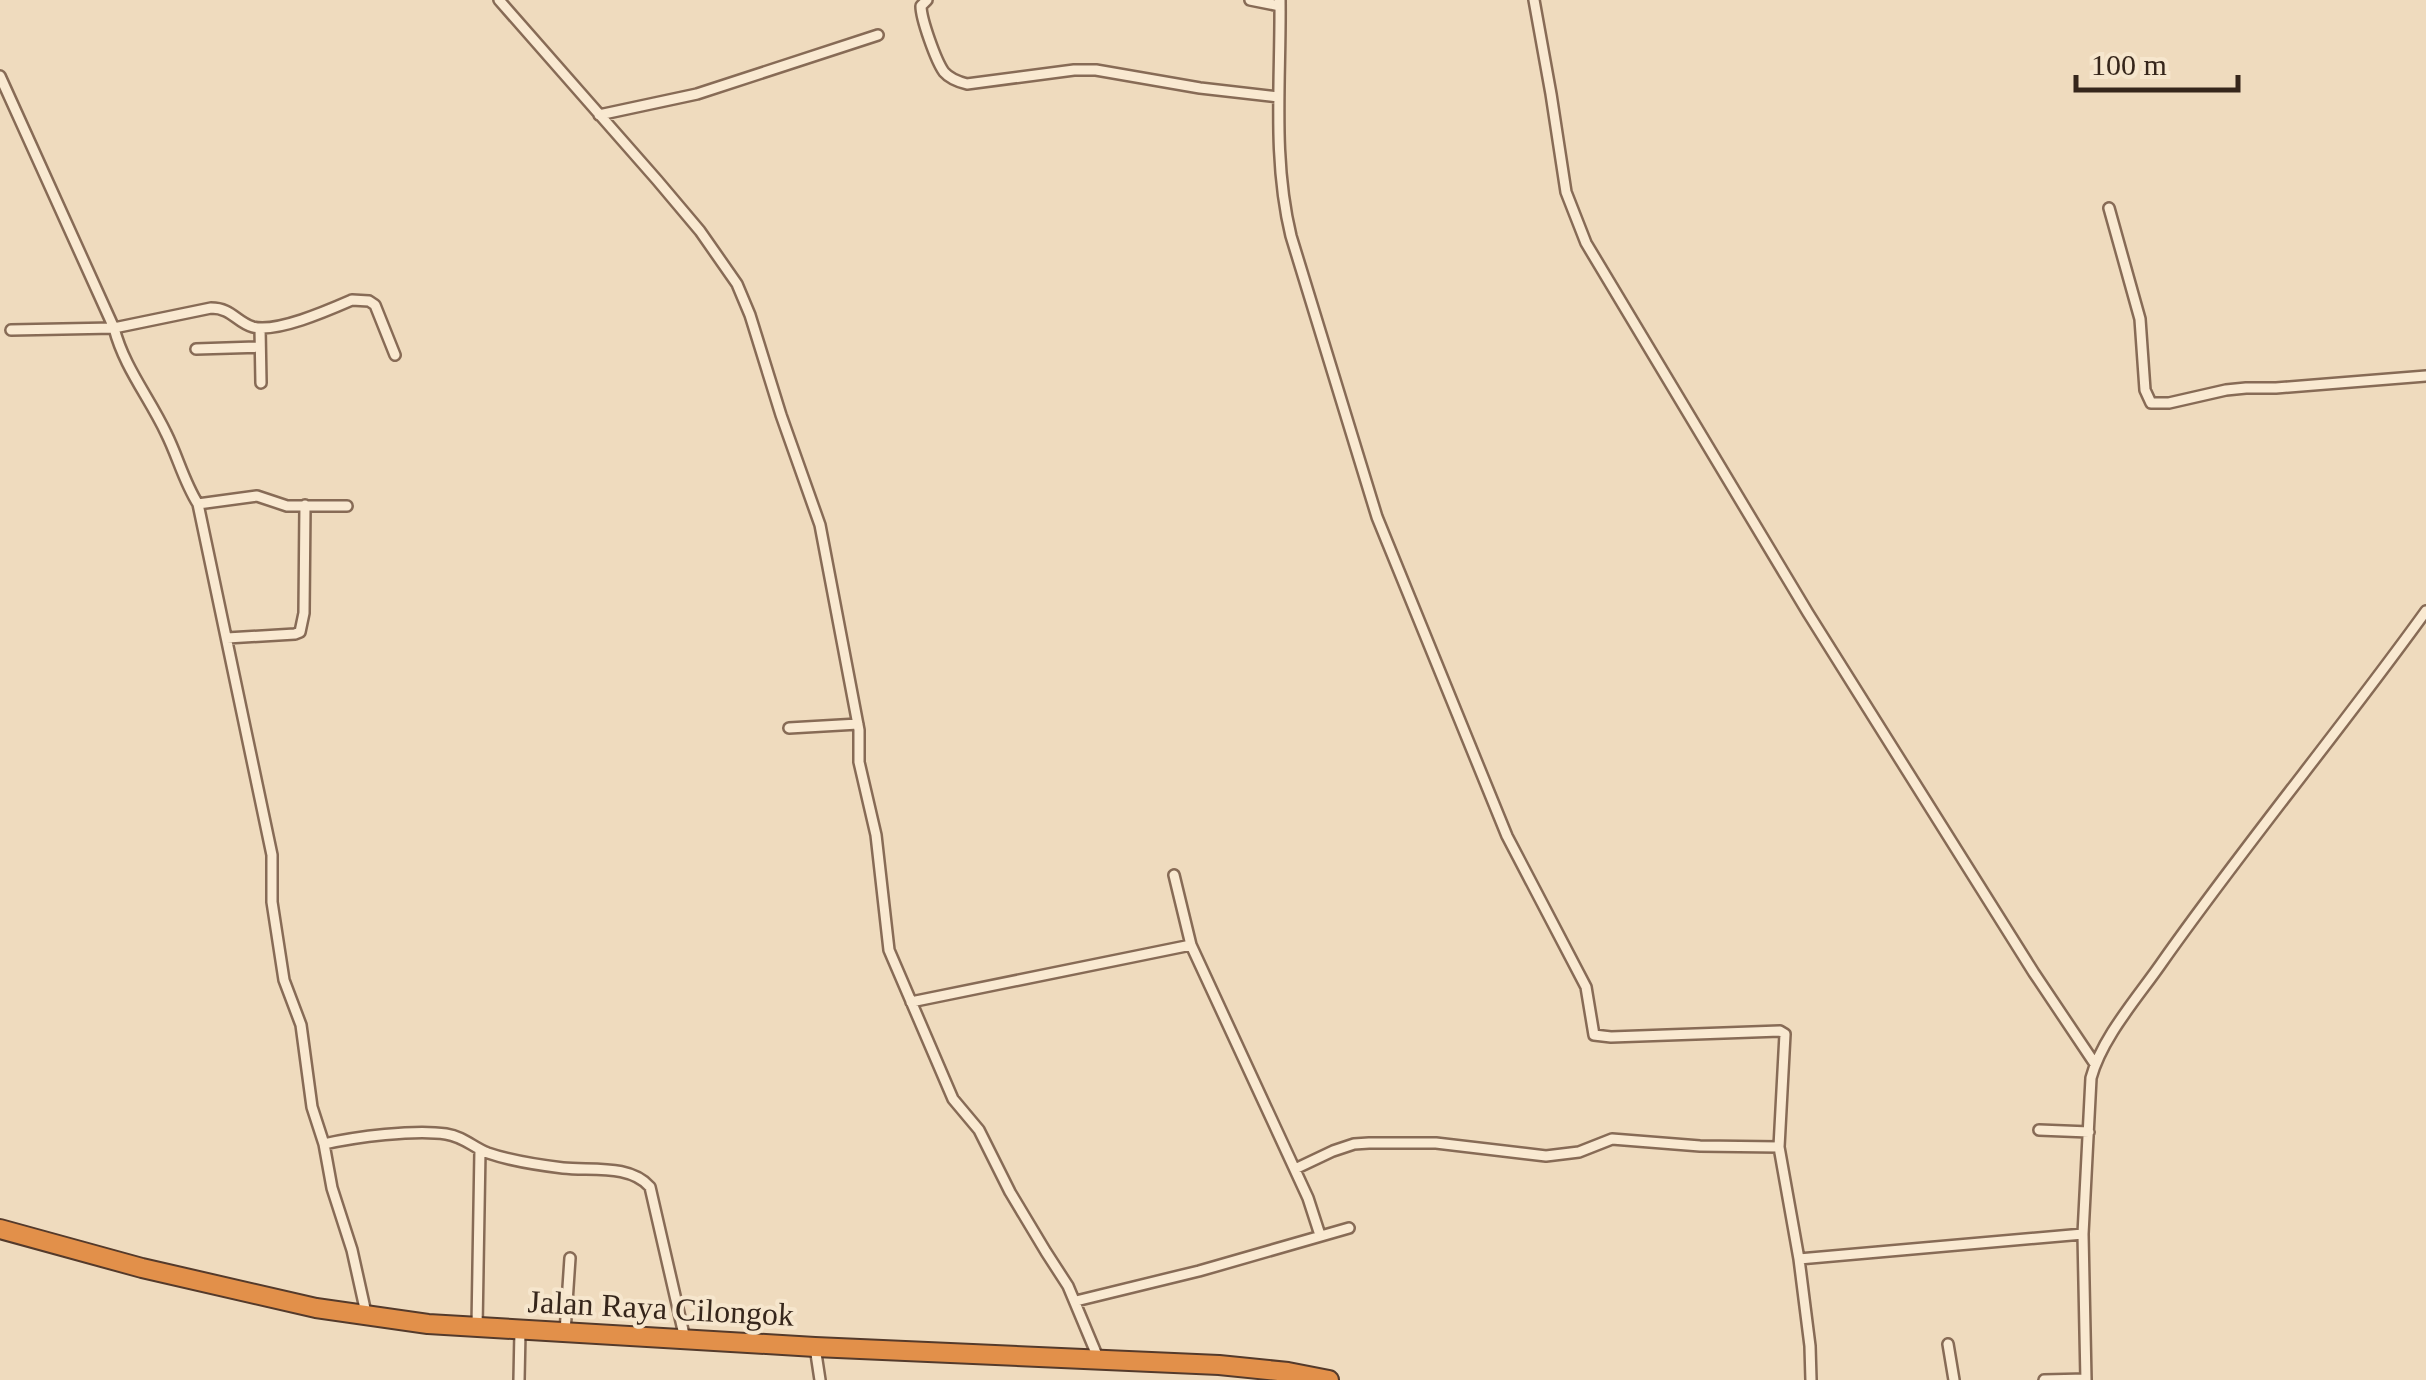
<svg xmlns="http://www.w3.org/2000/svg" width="2426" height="1380" font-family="Georgia,serif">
  <rect width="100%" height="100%" fill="#efdbbe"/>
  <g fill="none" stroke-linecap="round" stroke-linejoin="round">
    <defs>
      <path id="street" d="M499,0L657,180L700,231L737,284L750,315L781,415L820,525L859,730V762L876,835L889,950L953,1099L979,1130L1010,1192L1046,1252L1068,1286L1099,1360
        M927,0L921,6C921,19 936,61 944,72C950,79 959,82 967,84L1074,70H1096L1200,88L1278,97
        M1250,0L1280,6
        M1280,0C1281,79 1272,158 1291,236L1377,517L1507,836L1586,987L1594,1035L1611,1037L1780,1031L1785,1034L1779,1147L1799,1259L1810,1346L1811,1380
        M1534,0L1551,94L1566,192L1586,243L1808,613L2034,973L2095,1064
        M0,76L114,328C124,367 149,397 166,433C178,457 184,482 198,504L272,855V902L284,980L301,1025L312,1107L324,1144L332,1188L352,1250L366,1313
        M599,115L697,94L878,35
        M2109,208L2140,319L2145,390L2151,403H2169L2226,390L2246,388H2276L2426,376
        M260,328L261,383
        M11,330L114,328L211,308C232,308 236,322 253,327C277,333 329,310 352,300L369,301L375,305L395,355
        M196,349L260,347
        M198,504L257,496L287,506H347
        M227,638L295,634L300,632L304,613L305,505
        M789,728L858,724
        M1174,875L1191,945L1308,1198L1320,1235
        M911,1002L1191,945
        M2039,1130L2089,1132
        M324,1144C355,1137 415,1129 446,1134C465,1137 472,1147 488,1153C511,1161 538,1165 563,1168C591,1171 630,1164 650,1187L685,1339
        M1295,1169L1333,1151L1354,1144L1369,1143H1436L1546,1156L1579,1152L1612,1139L1700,1146L1779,1147
        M2083,1234L2091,1078C2102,1037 2139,996 2163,961C2247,842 2341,729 2426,611
        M1799,1259L2083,1234L2086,1380
        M1076,1301L1199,1271L1349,1228
        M477,1327L480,1150
        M565,1332L570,1258
        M1948,1344L1954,1380
        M815,1347L820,1380
        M519,1380L520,1331
        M2044,1380L2086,1379"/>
      <path id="highway" d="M0,1229L142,1268L316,1308L428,1324L815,1347L1219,1365L1288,1372L1329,1380"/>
    </defs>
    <use href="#street" stroke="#876b56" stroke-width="14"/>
    <use href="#highway" stroke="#543a2b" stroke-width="22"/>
    <use href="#street" stroke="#f9e9d1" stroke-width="9"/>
    <use href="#highway" stroke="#e2904a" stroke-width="18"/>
  </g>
  <g text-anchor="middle" stroke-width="8" stroke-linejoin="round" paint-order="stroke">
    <g font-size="32" fill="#36261b" stroke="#f6e6cd">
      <text transform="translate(661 1308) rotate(3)" y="11">Jalan Raya Cilongok</text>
    </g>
  </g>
  <path d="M2076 75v15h162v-15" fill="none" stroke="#36261b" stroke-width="5"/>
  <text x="2091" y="75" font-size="30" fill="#36261b" stroke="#f6e6cd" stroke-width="8" paint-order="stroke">100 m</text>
</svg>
